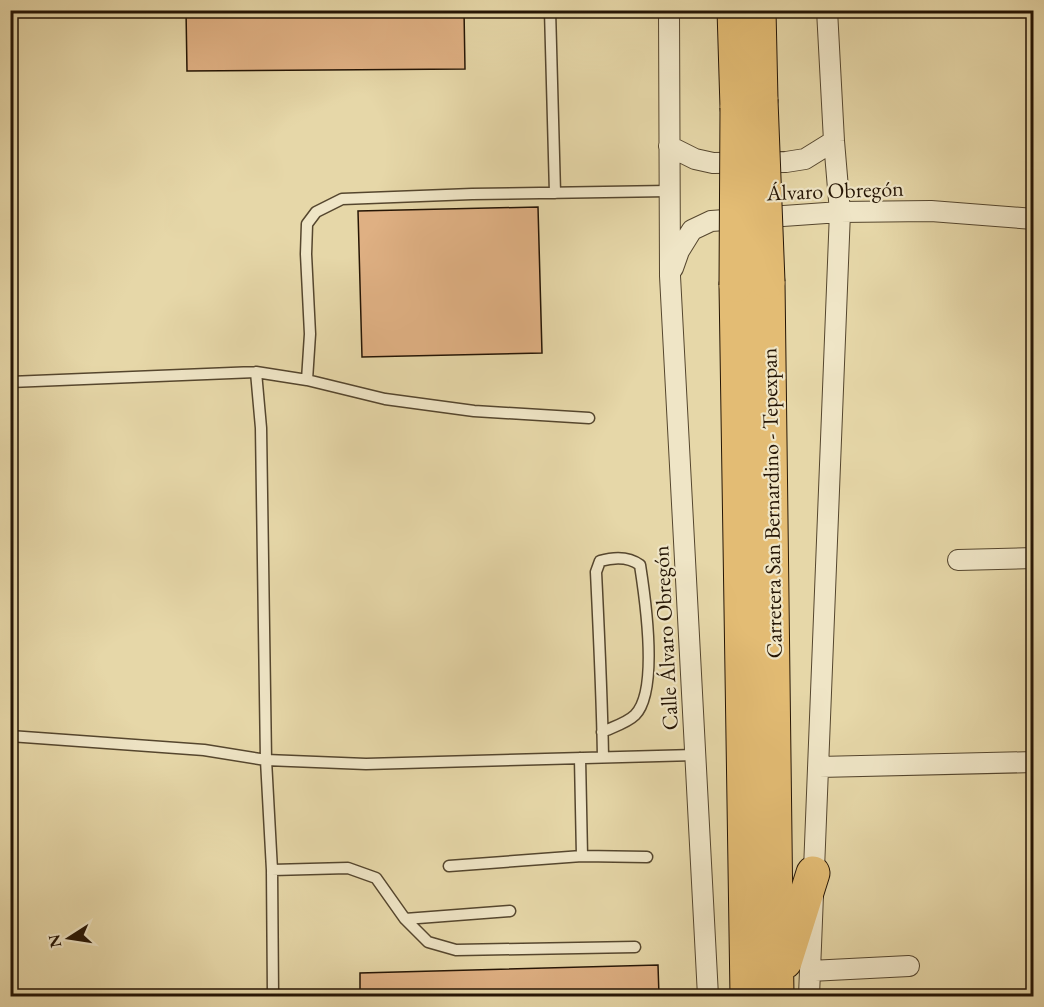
<svg xmlns="http://www.w3.org/2000/svg" width="1044" height="1007" font-family="'EB Garamond',serif">
  <rect width="100%" height="100%" fill="#e6d7a8"/>
  <filter id="stains"><feTurbulence type="fractalNoise" baseFrequency=".00333" numOctaves="4"/><feColorMatrix values="0 0 0 0 .2 0 0 0 0 .09 0 0 0 0 .02 0 0 0 .5 -.17"/></filter>
  <radialGradient id="worn" r=".72"><stop offset=".6" stop-color="#630" stop-opacity="0"/><stop offset="1" stop-color="#630" stop-opacity=".3"/></radialGradient>
  <path fill="#dfb083" stroke="#251505" stroke-width="1.5" d="M186,10H464L465,69L187,71Z
    M538,207L542,353L362,357L358,211Z
    M658,965L659,996H360V973Z"/>
  <g fill="none" stroke-linecap="round" stroke-linejoin="round">
    <defs>
      <path id="lane" d="M550,10L555,193
        M307,380L310,334L306,254L307,224L316,212L342,199L472,194L669,191
        M10,382L256,372
        M602,732C613,727 627,723 635,715C659,691 645,597 640,565C628,556 614,557 600,561L596,572C599,634 602,695 603,757
        M10,736L204,750L266,760L366,764L695,755
        M580,758L582,856
        M449,866L582,856L647,857
        M272,870L348,868L376,878L405,919L428,942L456,950L635,947
        M405,919L510,911
        M273,996L272,870L266,760L261,428L256,372L307,380L385,399L474,411L589,418"/>
      <path id="street" d="M669,10L670,276L708,996
        M669,146L695,159L713,163L786,162L805,159L834,141
        M673,268L679,251L692,230L711,221L840,212L931,211L1034,219
        M958,560L1034,558
        M819,767L1034,762
        M810,971L909,966
        M809,996L840,212L834,141L827,10"/>
      <path id="highway" d="M734,10L737,108
        M759,10L761,100
        M768,282L777,996
        M736,285L747,996
        M785,962L813,873"/>
    </defs>
    <use href="#lane" stroke="#55462e" stroke-width="13"/>
    <use href="#street" stroke="#55462e" stroke-width="22"/>
    <use href="#highway" stroke="#251505" stroke-width="35"/>
    <use href="#lane" stroke="#efe5c6" stroke-width="10"/>
    <use href="#street" stroke="#efe5c6" stroke-width="20"/>
    <use href="#highway" stroke="#e3bc74" stroke-width="33"/>
    <defs>
      <path id="highway-bridge" d="M761,100L768,282
        M736,285L737,108"/>
    </defs>
    <use href="#highway-bridge" stroke="#251505" stroke-width="35" stroke-linecap="butt"/>
    <use href="#highway-bridge" stroke="#e3bc74" stroke-width="33"/>
  </g>
  <g text-anchor="middle" stroke-width="4.5" stroke-linejoin="round" paint-order="stroke">
    <g font-size="22" fill="#251505" stroke="#efe5c6">
      <text transform="translate(835 190) rotate(-2)" y="8">Álvaro Obregón</text>
      <text transform="translate(771 503) rotate(-91)" y="8">Carretera San Bernardino - Tepexpan</text>
      <text transform="translate(665 638) rotate(-93)" y="8">Calle Álvaro Obregón</text>
    </g>
  </g>
  <rect width="1044" height="1007" fill="none" stroke="#e6d7a8" stroke-width="36"/>
  <rect x="12" y="12" width="1020" height="983" fill="none" stroke="#251505" stroke-width="3"/>
  <rect x="18" y="18" width="1008" height="971" fill="none" stroke="#251505" stroke-width="1.5"/>
  <g transform="translate(69 938) rotate(258)" stroke="#efe5c6" stroke-width="4.5" paint-order="stroke">
  <path d="M0-4.5L10 22L0 15L-10 22Z" fill="#251505"/>
  <text y="-9" font-size="16" font-weight="bold" text-anchor="middle" fill="#251505">N</text>
  </g>
  <rect width="100%" height="100%" filter="url(#stains)"/>
  <rect width="100%" height="100%" fill="url(#worn)"/>
</svg>
